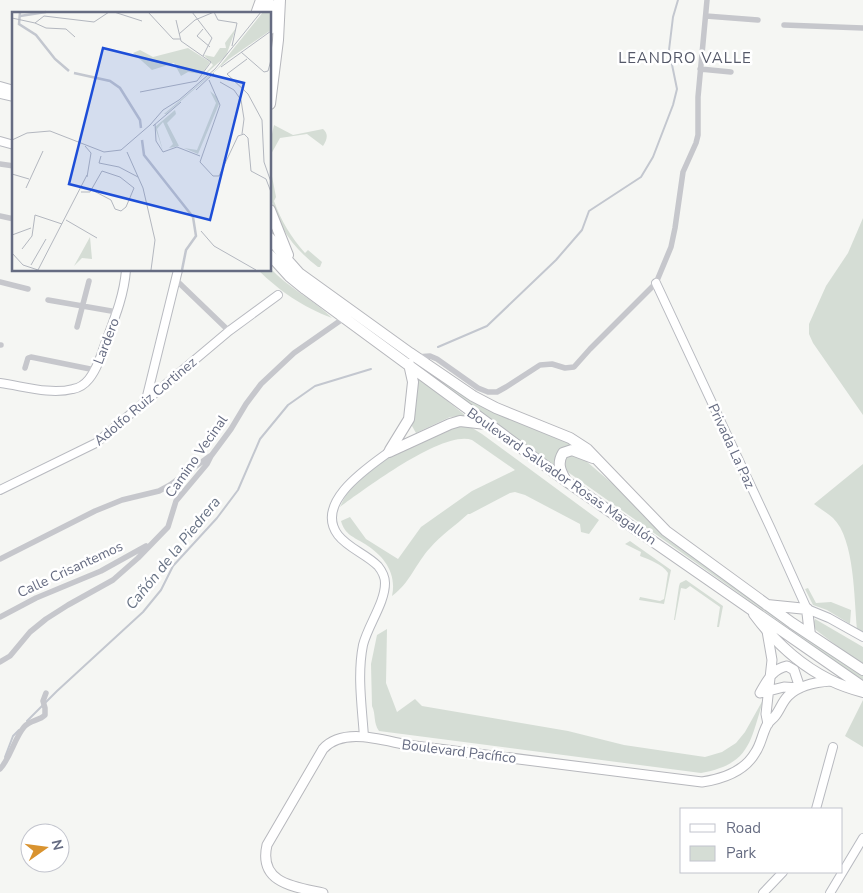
<svg xmlns="http://www.w3.org/2000/svg" width="863" height="893" font-family="'Nunito Sans',sans-serif">
  <rect width="100%" height="100%" fill="#f5f6f3"/>
  <path fill="#d5ddd5" d="M274,125L293,135L323,129C329,134 327,140 323,146L307,134L280,138L270,156V143Z
    M270,166L276,197L274,201C281,221 291,237 305,253L308,250L322,262L320,267H318C294,249 275,224 270,193C269,185 270,175 270,166Z
    M863,218V415L813,343L809,334V324L826,286L848,253Z
    M270,268C288,288 313,299 332,318C301,306 281,292 258,270H270Z
    M412,358C435,375 458,395 485,408C517,423 552,432 582,451L556,458L554,463L555,468L411,360Z
    M417,378H419L466,416L450,417L416,433L412,426Z
    M456,425L469,426L482,434L599,520L589,534L581,532L580,524L525,495L515,492L510,493L470,514H468C456,525 441,535 430,548C416,563 410,583 392,596C397,573 384,556 365,544C354,537 345,535 341,521L350,517L366,539L398,559L421,527L472,491L515,470L472,440C443,430 365,489 340,507C358,463 416,444 456,425Z
    M570,454L579,455L614,485L662,534L749,597L863,676V681L565,470L564,460Z
    M863,464V633L857,629C854,600 855,539 833,518C828,513 820,509 814,504Z
    M630,541L671,570L664,604L639,600L640,597L660,601L664,599L668,573C662,564 650,560 640,556L641,552L625,544Z
    M686,580L723,606L719,627H717L720,607L690,586L686,589L681,588L675,620H674L679,586L680,583Z
    M808,588L816,603L831,602L851,610L850,624L827,610L813,605L805,589Z
    M815,619L863,647V666L816,630L813,624Z
    M387,629L386,683L397,712L415,699L422,706L568,731L624,745L705,757L722,752L736,743L745,732L764,698C750,741 751,764 701,773L379,731C373,723 376,714 372,706L371,664L377,635Z
    M863,700V747L845,736Z"/>
  <g fill="none" stroke-linecap="round" stroke-linejoin="round">
    <path stroke="#c3c7cf" stroke-width="2" d="M438,347L487,326L556,260L582,230L589,211L641,177L653,157L673,105L677,89L669,50L673,17L678,0
      M27,721L57,691L143,612L161,590L173,566L217,518L238,490L260,439L288,405L315,386L371,369
      M5,757L13,736L19,730"/>
    <defs>
      <path id="secondary" d="M0,86L14,90
        M0,94L14,97
        M0,141L14,145
        M656,283L771,529L807,609L829,618L863,637
        M0,383C23,386 50,395 73,389C79,388 85,384 89,379C97,369 101,356 105,344C114,320 124,296 126,270
        M146,400L178,270
        M0,490L96,443L229,331L278,295
        M364,737C362,707 357,675 363,645C368,625 385,603 385,583C385,577 382,571 378,566C366,554 348,548 338,535C314,503 367,468 389,452
        M816,809L833,747
        M763,893L783,872
        M830,893L863,838"/>
      <path id="primary" d="M767,631L772,660L766,714L768,724
        M787,666L794,670L800,688L784,687L760,693C767,681 772,669 787,666Z
        M323,893C296,887 258,884 267,845L323,749C343,727 381,740 407,745L702,782C722,779 744,772 755,753C761,745 762,734 767,725C769,721 773,719 775,716C780,710 782,702 788,696C799,685 816,682 831,681"/>
      <path id="highway" d="M256,14L261,0
        M265,14L268,0
        M270,29L275,5
        M270,104L278,40L280,0
        M270,210L288,255
        M270,238L283,255L299,273L410,353L473,396L496,408L570,438L587,449L666,531L792,623L863,670
        M270,255L289,276L305,289L566,481L863,687
        M390,450L409,419L413,382L409,364
        M389,452L450,424L460,421L486,424
        M565,479C560,470 557,463 563,453L572,450L593,458
        M767,605L807,609L810,635
        M754,614C774,641 800,665 830,680C840,685 852,689 863,692"/>
    </defs>
    <use href="#secondary" stroke="#b8bac0" stroke-width="10"/>
    <use href="#primary" stroke="#b7b8bd" stroke-width="11"/>
    <use href="#highway" stroke="#b6b7bc" stroke-width="12"/>
    <path stroke="#c6c7cc" stroke-width="5.5" d="M706,16L758,20
      M784,25L863,28
      M700,69L731,72
      M0,164L14,166
      M0,216L14,219
      M176,280L229,331
      M0,282L28,289
      M48,300L117,312
      M77,327L89,281
      M0,345H1
      M416,357L430,356L437,359L478,388L488,392H497L506,387L540,365L552,364L565,368L574,367L590,349L656,283L671,247L675,228L683,172L696,143L698,135V97L707,0
      M25,368L28,358L31,357L95,370
      M0,559L95,511L122,500L159,491L170,485L210,456
      M0,617L36,598L101,571L146,546
      M0,662L10,656L30,632L46,619L68,605L113,580L138,558L168,527L176,501L207,464L211,456L231,429L246,404L261,384L294,353L344,318
      M0,769C11,757 14,739 24,727C30,720 39,721 45,715V708L43,701L46,693"/>
    <use href="#secondary" stroke="#fff" stroke-width="8"/>
    <use href="#primary" stroke="#fff" stroke-width="9"/>
    <use href="#highway" stroke="#fff" stroke-width="10"/>
  </g>
  <g text-anchor="middle" stroke-width="5" stroke-linejoin="round" paint-order="stroke">
    <g font-size="14" fill="#666c82" stroke="#fff">
      <text transform="translate(106 341) rotate(-69)" y="5">Lardero</text>
      <text transform="translate(145 401) rotate(-40)" y="5">Adolfo Ruiz Cortinez</text>
      <text transform="translate(732 446) rotate(65)" y="5">Privada La Paz</text>
      <text transform="translate(196 456) rotate(-55)" y="5">Camino Vecinal</text>
      <text transform="translate(562 476) rotate(35)" y="5">Boulevard Salvador Rosas Magallón</text>
      <text transform="translate(70 569) rotate(-25)" y="5">Calle Crisantemos</text>
      <text transform="translate(459 751) rotate(7)" y="5">Boulevard Pacífico</text>
    </g>
    <g font-size="15" letter-spacing="1" fill="#545868" stroke="#fff">
      <text x="685" y="63">LEANDRO VALLE</text>
    </g>
    <g font-size="15" font-style="italic" fill="#687385" stroke="#fff">
      <text transform="translate(173 553) rotate(-51)" y="5">Cañón de la Piedrera</text>
    </g>
  </g>
  <g transform="translate(12 12)">
    <rect width="259" height="259" fill="#f5f6f3"/>
    <path d="M251,0H259V18L217,47L154,102H152L206,56ZM224,16L214,44L187,68L201,53L192,43L202,45L208,36H214L213,31ZM176,36L198,50L190,62L176,60L169,64L162,51L140,58L121,41L128,38L141,45ZM198,79L205,85L207,92L186,142L172,136L185,138L204,91ZM163,98L164,102L155,111L167,134L157,136L161,132L151,110L145,117L151,139L143,115ZM78,225L80,247L70,246L62,254Z" fill="#d5ddd5"/>
    <path fill="none" stroke="#c3c7cf" stroke-width="2.5" d="M8,0L7,12L24,23L43,47L57,59M8,4L34,0M62,61L98,69L108,76L128,108L129,116M130,128L132,143L181,205L184,224L174,238L170,258"/>
    <path fill="none" stroke="#b3b7bf" stroke-width="1" d="M102,0L130,9M136,0L161,27H168M180,0L200,26L191,44M202,0L206,8L225,11L220,34M0,6L23,11L32,4L82,10L97,0M164,8L169,29L199,50L185,69M23,11L34,16L54,17L63,25M191,17L185,24L198,35M167,22L183,8L202,0M229,40L252,60L256,59L259,48M235,47L215,62L236,82L250,108L252,150L259,170M209,55L259,19M197,68L208,93L188,150L201,164H207L226,124L232,122L236,126L239,159L254,167L259,180M208,70L222,78L229,88L232,107L230,122M184,78L202,61M128,80L185,69M143,112L144,129M141,114L169,90M0,128L15,121L38,119L92,140L109,138L138,113L151,98L167,88L203,57L249,0M144,129L151,140L165,135L188,144M73,134L79,141L75,165M115,140L131,176L143,228L139,258M89,144L87,151L107,155L126,165M0,162L17,167M14,176L31,139M69,180H78L90,159L108,165L122,176L114,195L109,199L103,197L99,188L80,178M54,208L85,226M189,219L202,234L244,258M0,223L19,216M10,237L20,224L23,203L50,212M0,241L11,253L26,258M19,253L34,227M26,258L75,163"/>
    <path fill="#1d4ed8" fill-opacity="0.15" stroke="#1d4ed8" stroke-width="2.5" d="M91,36L232,71L198,208L57,172Z"/>
    <rect width="259" height="259" fill="none" stroke="#666c82" stroke-width="2.5"/>
  </g>
  <rect x="680" y="808" width="162" height="65" fill="#ffffff" stroke="#c2c4cd"/>
  <rect x="690" y="824" width="25" height="8" fill="#ffffff" stroke="#c2c4cd"/>
  <text x="726" y="833" font-size="15" fill="#666c82">Road</text>
  <rect x="690" y="846" width="25" height="15" fill="#d5ddd5" stroke="#c2c4cd"/>
  <text x="726" y="858" font-size="15" fill="#666c82">Park</text>
  <g transform="translate(45 848) rotate(76)"><circle r="24" fill="#ffffff" stroke="#c2c4cd"/>
  <path d="M0-4L9 19L0 12L-9 19Z" fill="#d9932f"/>
  <text y="-8" font-size="14" font-weight="bold" text-anchor="middle" fill="#666c82">N</text>
  </g>
</svg>
